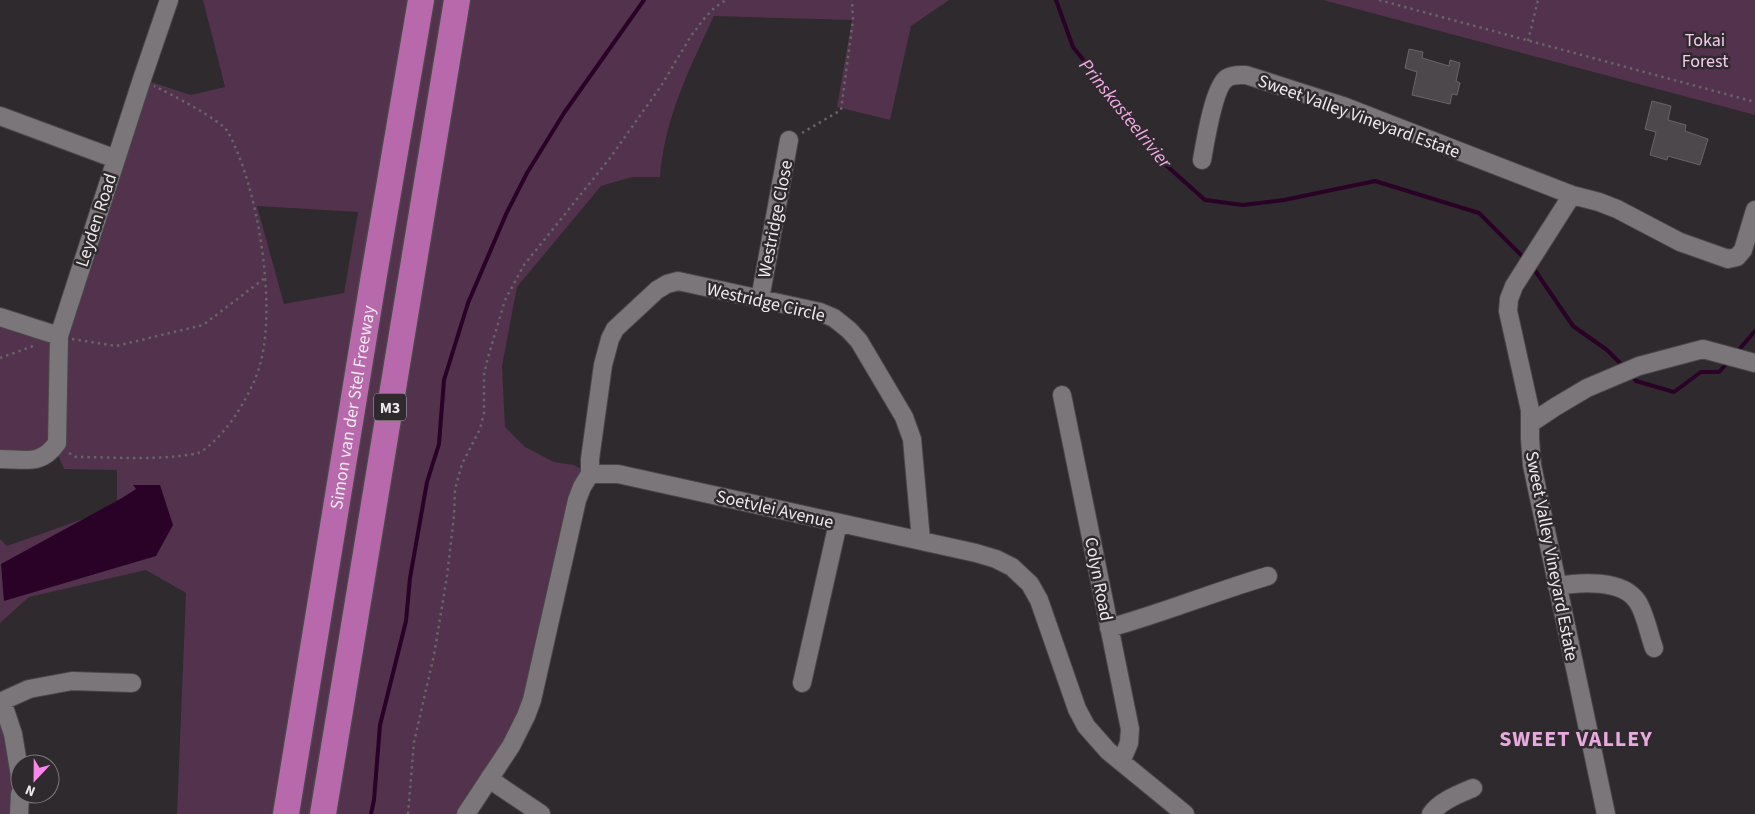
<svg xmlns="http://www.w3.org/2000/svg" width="1755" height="814" font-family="'Source Sans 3',sans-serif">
  <rect width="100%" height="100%" fill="#2e2a2d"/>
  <path fill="#52324d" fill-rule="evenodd" d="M203,0H949L911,26L890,120L837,107L852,20L714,16C690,67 664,120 660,177H632L601,186L517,287L502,366L505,427L525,447L554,462L574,465L590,474L532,700L466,814H177L186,593L146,570L29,597L0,623V539L7,546L117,507V470L64,469L54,446L48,454L0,457V317L58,336L142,79L191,95L225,87ZM257,206L358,212L344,293L284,304Z
    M1323,0H1755V115Z
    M0,718L13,777L12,814H0Z"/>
  <path fill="#2b0227" d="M133,485H160L173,525L156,556L4,601L1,564L122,498L136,489Z"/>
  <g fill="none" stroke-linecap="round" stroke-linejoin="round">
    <path stroke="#2b0227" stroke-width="4" d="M1056,0L1073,47L1125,112L1158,158L1205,200L1243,205L1284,200L1375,181L1479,213L1525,259
      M1534,269L1573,326L1607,350L1623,366
      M1737,352L1755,331
      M1631,375L1636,381L1674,392L1701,372H1719L1729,361
      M371,814L374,800L380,725L406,621L410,578L427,482L439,444L444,380L468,303L507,212L527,173L564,113L644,0"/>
  </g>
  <path fill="#4d484c" stroke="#696468" d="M1409,49L1423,52L1422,58L1449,66L1450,60L1460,63L1456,81L1460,83L1457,95L1452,94L1450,104L1412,95L1417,72L1405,68Z
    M1652,101L1671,106L1668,120L1686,125L1685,131L1708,139L1700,165L1668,156L1667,160L1650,155L1656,132L1645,129Z"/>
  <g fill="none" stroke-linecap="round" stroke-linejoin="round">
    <defs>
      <path id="minor" d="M0,116L116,159
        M1202,160C1205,143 1214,86 1227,78C1233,74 1240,75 1246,75L1343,106L1572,195L1599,202L1617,209L1680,242L1728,259L1737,257L1743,250L1755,210
        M1572,195L1514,286L1509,299L1508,311L1530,410V439L1532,465L1606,814
        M760,299L789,140
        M0,317L59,336
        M1062,395L1130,729L1129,743L1121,762
        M1531,423L1555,407L1587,388L1639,366L1703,349L1755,363
        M0,459C25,459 41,466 57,443L59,336L142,79L169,0
        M590,474H618L976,553L996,559L1012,567L1030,584L1039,600L1077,709L1086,726L1108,751L1185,814
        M590,474V459L603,365L610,339L615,329L657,290L667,284L678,281L820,312L834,318L849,330L859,341L904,417L912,439L921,540
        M1557,586C1580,582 1622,579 1637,601C1645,612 1649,635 1654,648
        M1109,628C1163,613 1214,592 1268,576
        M802,683L838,523
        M2,701L13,734L20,776
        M0,702L29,689L72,681L132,683
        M490,777L498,785L541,814
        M19,814L20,794
        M466,814L511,746L526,716L532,700L577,500L582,487L590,474
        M1431,814C1440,801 1459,794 1473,788"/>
      <g id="highway">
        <path id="s1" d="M286,814L374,275L421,0"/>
        <path d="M323,814L457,0"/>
      </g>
    </defs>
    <use href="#minor" stroke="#4a4649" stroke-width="20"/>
    <use href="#highway" stroke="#4a4649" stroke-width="29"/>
    <path stroke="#676466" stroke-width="2.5" stroke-dasharray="2.5 4" stroke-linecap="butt" d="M1379,0L1755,102
      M1528,41L1538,0
      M802,133L841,110L853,20L852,0
      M72,339L116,346L203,325L265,278
      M0,358L36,345
      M69,453L76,457C110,457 145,460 179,456C185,455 192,455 198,453C210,448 228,427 235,416C245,401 257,379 261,361C276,301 258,187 228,132C221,120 169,93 154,86
      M408,814L414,742L434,655L447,576L454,516L455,489L462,464L480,429L484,413V375L487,361L505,300L524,265L610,158L661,86L691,36L703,20L714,8L726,0"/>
    <use href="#minor" stroke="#7b767a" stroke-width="18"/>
    <use href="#highway" stroke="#b769ac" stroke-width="26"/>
  </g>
  <g text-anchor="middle" stroke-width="5" stroke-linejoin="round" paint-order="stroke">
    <rect fill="#2e2a2d" stroke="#b4b0b3" stroke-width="1" x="374" y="393.5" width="32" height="27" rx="4"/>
    <g font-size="16" font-weight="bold" fill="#edeaec">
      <text x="390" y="413">M3</text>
    </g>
    <g font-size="18" fill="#f7caef" stroke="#2e2a2d">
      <text x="1705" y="46">Tokai<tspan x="1705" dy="21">Forest</tspan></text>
    </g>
    <g font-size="18" fill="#edeaec" stroke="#2e2a2d">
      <text transform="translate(1359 116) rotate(20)" y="6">Sweet Valley Vineyard Estate</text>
      <text transform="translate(775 219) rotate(-79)" y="6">Westridge Close</text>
      <text transform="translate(96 220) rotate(-72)" y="6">Leyden Road</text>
      <text transform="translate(766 302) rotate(13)" y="6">Westridge Circle</text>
      <text dy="6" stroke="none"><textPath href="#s1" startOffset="412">Simon van der Stel Freeway</textPath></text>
      <text transform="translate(775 509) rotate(13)" y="6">Soetvlei Avenue</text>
      <text transform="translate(1552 556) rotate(79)" y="6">Sweet Valley Vineyard Estate</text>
      <text transform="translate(1099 579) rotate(79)" y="6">Colyn Road</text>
    </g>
    <g font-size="19" font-style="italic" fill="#f3aae7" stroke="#2e2a2d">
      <text transform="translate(1126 113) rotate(51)" y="7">Prinskasteelrivier</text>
    </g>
    <g font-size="22" font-weight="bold" letter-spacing="1" fill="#e8a9de" stroke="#2e2a2d">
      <text x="1576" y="746">SWEET VALLEY</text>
    </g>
  </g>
  <g transform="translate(35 779) rotate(202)"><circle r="24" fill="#2e2a2d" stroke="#7a7779"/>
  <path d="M0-4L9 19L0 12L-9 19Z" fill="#f987e9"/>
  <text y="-8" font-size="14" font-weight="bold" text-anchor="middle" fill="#edeaec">N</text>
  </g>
</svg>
